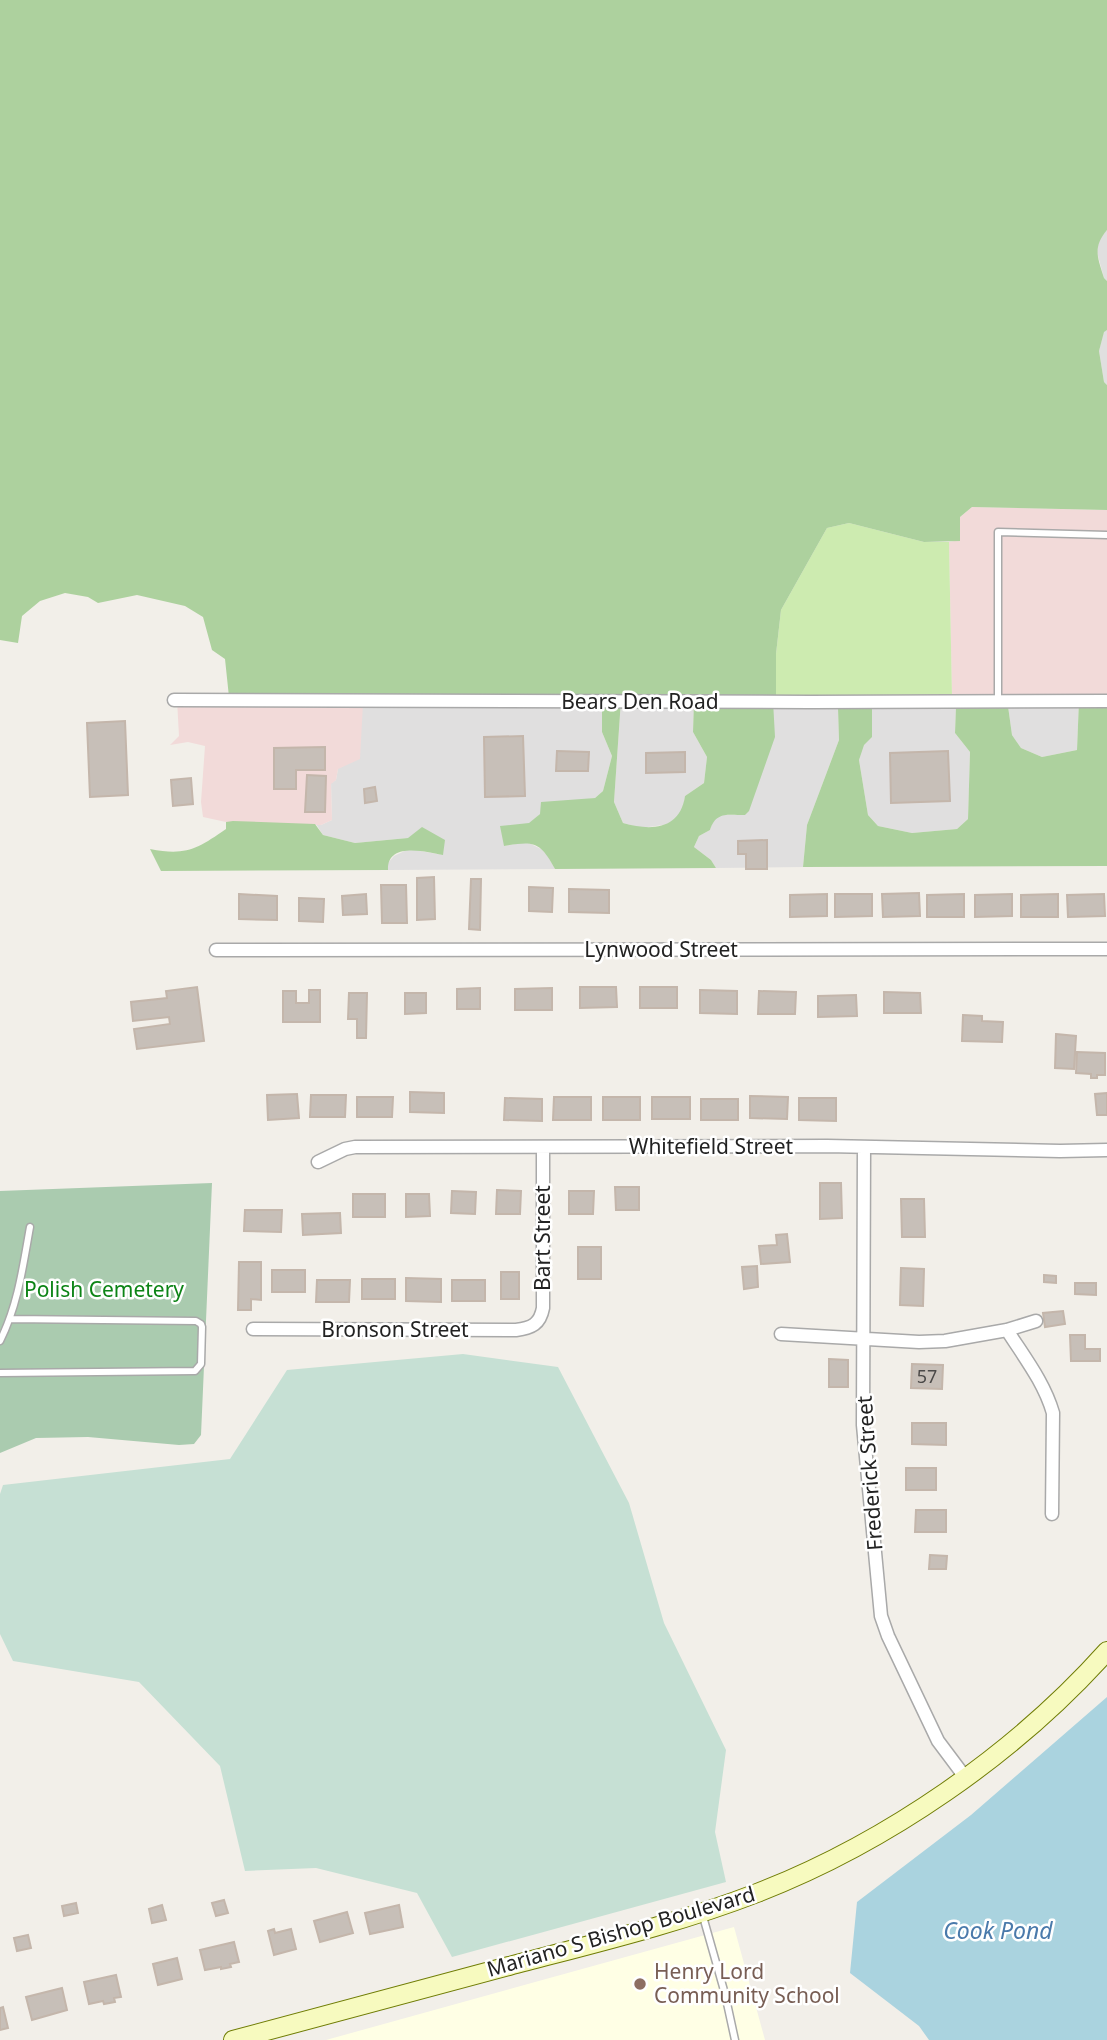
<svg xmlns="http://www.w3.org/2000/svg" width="1107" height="2040" font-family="'Noto Sans',sans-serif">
  <rect width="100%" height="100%" fill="#f2efe9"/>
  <path fill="#e0dfdf" d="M1107,230V281L1104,278L1097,252L1099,239Z
    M1107,330V385L1104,382L1099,351L1104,331Z
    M602,699V732L612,756L603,791L595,798L581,800L540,814L504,846L527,842L545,851L555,869L388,870V863L394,856L409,849L443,855L408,838L355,843L323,835L316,824L321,825L332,820L331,783L336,780L338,769L363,703Z
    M1007,699L1079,700L1077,750L1042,757L1021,748L1012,735Z
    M621,700H694L693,732L707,757L704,783L685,796L683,810L670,824L641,828L623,823L614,802Z
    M773,701L838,708L839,740L807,825L803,867L716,868L711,860L694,847L699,836L710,830L713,820L721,815H745Z
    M956,706L955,733L970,752L968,819L957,829L912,833L878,826L868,815L859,760L872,707Z"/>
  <path fill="#f2dad9" d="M972,507L1107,510V697L952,699L949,542L960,540V517Z
    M177,700L363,703L360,759L338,769L336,780L331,784L332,820L321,825L226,822L203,817L201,802L205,746L188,742L170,745L179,736Z"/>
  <path fill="#ffffe5" d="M734,1927L765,2040H326Z"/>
  <path fill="#cdebb0" d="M849,523L924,542H949L952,697L776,698V654L781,610L827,528Z"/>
  <path fill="#add19e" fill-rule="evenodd" d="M0,0H1107V230C1092,248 1098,258 1104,278L1107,281V330L1104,332L1099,351L1104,382L1107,385V510L972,507L960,517V541L924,542L849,523L827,528L781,610L776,654V698L773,701L775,737L749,811L745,815C728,815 716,811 710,830L699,836L694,847L711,860L716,868L555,869C540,841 534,841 504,846L500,826L529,823L540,814L541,802L595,798L603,791L612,756L602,732V699L229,697L225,659L212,650L203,617L185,606L137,595L98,603L88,597L65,593L40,601L22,616L18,643L0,640ZM621,700H694L693,732L707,757L704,783L685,796C680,830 651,831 623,823L614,802Z
    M1107,697V866L803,867L807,825L839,740L838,708L872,707V737L864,745L859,760L868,815L878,826L912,833L957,829L968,819L970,752L955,733L956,706L1007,699L1012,735L1021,748L1042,757L1077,750L1079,700Z
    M233,821L315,824L323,835L355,843L408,838L422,827L445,840L443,855C427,852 387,841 388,870L161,871L150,849C186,856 197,849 226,829V822Z"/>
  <path fill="#c6e0d4" d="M463,1354L558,1367L629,1503L664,1623L726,1750L715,1832L726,1882L452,1957L417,1893L316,1868L245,1871L220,1766L139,1682L13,1661L0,1634V1494L3,1485L230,1459L287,1370Z"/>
  <path fill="#aacbaf" d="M212,1183L201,1435L194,1444L179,1445L88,1437L36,1438L0,1453V1191Z"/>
  <path fill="#aad3df" d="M1107,1697V2040H929L919,2026L850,1973L857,1902L971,1815Z"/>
  <path fill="#c7bfb8" stroke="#c4b6ab" stroke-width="2" d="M125,721L128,795L90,797L87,723Z
    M523,736L525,796L485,797L484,737Z
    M325,747V770H296V789H274V748Z
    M557,751L589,752L588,771H556Z
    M948,751L950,801L891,803L890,753Z
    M685,752V772L646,773V753Z
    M307,775L326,776L325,812H305Z
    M191,778L193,804L173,806L171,780Z
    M375,787L377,801L365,803L364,789Z
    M767,840V869H746V854H738V841Z
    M434,877L435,919L417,920V878Z
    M471,879H481L480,930L469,929Z
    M381,885H406L407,923H382Z
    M529,887L553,888L552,912L529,911Z
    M569,889L609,890V913L569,912Z
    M919,893L920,916L883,917L882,894Z
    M239,894L277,896V920L239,919Z
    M366,894L367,914L343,915L342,896Z
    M827,894V916L790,917V895Z
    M835,894H872V916L835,917Z
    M964,894V917H927V895Z
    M1012,894V916L975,917V895Z
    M1058,894V917H1021V895Z
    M1104,894L1105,916L1068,917L1067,895Z
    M299,898L324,899L323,922L299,921Z
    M197,987L204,1041L137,1049L134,1029L170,1024L169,1017L133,1021L131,1002L167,998L166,991Z
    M580,987H616L617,1007L580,1008Z
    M640,987H677V1008H640Z
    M480,988V1009H457V989Z
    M552,988V1010H515V989Z
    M309,990H320V1022H283V991H296V1003H309Z
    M700,990L737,991V1014L700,1013Z
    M759,991L796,992L795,1014H758Z
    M884,992L920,993L921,1013H884Z
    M349,993H367L366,1038H357V1019H348Z
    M405,993H426V1013L405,1014Z
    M856,995L857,1016L818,1017V996Z
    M963,1015L982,1016V1021L1003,1022L1002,1042L962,1041Z
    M1056,1034L1076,1036L1074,1069L1055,1068Z
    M1077,1052L1105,1053V1075H1097V1078H1091V1074L1076,1073Z
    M410,1092L444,1093V1113L410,1112Z
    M1107,1093V1115H1097L1095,1094Z
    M297,1094L299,1118L268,1120L267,1095Z
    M311,1095H346L345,1117H310Z
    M750,1096L788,1097L787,1119L750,1118Z
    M357,1097H393L392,1117H357Z
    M554,1097H591V1120H553Z
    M603,1097H640V1120H603Z
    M652,1097H690V1119H652Z
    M505,1098L542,1099V1121L504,1120Z
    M799,1098H836V1121L799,1120Z
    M701,1099H738V1120H701Z
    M820,1183H841L842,1218L820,1219Z
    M615,1187H639V1210H616Z
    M497,1190L521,1191L520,1214H496Z
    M452,1191L476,1192L475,1214L451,1213Z
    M569,1191H594L593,1214H569Z
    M353,1194H385V1217H353Z
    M406,1194H429L430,1216L406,1217Z
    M901,1199H924L925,1237H902Z
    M245,1210H282L281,1232L244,1231Z
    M340,1213L341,1233L303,1235L302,1214Z
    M787,1234L790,1262L761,1264L759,1246L777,1245L776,1235Z
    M578,1247H601V1279H578Z
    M239,1262H261V1300L251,1299V1310H238Z
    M757,1266L758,1287L744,1289L742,1267Z
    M901,1268L924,1269L923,1306L900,1305Z
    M272,1270H305V1292H272Z
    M501,1272H519V1299H501Z
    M1044,1275L1056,1276V1283L1044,1282Z
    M406,1278L441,1279V1302L406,1301Z
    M362,1279H395V1299H362Z
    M317,1280H350L349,1302H316Z
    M452,1280H485V1301H452Z
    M1075,1283H1096V1295L1075,1294Z
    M1063,1311L1065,1324L1045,1327L1043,1313Z
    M1070,1335H1085V1349H1100V1361H1071Z
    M829,1359L848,1360V1387H829Z
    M912,1364L943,1365L942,1389L911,1388Z
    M912,1423H946V1445L912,1444Z
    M906,1468H936V1490H906Z
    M916,1510H946V1532H915Z
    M930,1555L947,1556L946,1569H929Z
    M224,1900L228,1913L216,1916L212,1903Z
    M76,1903L78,1913L64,1916L62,1906Z
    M162,1905L166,1920L152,1923L149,1909Z
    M399,1905L403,1927L370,1934L365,1913Z
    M347,1912L353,1933L320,1942L314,1921Z
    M274,1929L275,1933L291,1929L296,1949L274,1955L268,1931Z
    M28,1935L31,1948L17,1951L14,1938Z
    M234,1942L239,1962L230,1964L231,1967L221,1969V1967L205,1970L200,1950Z
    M177,1958L182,1979L158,1985L153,1964Z
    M116,1975L121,1997L114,1998L115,2002L104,2004L103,2001L89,2004L84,1982Z
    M62,1988L67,2010L32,2020L26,1997Z
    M3,2007L8,2028L0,2030V2008Z"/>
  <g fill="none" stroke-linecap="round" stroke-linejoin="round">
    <defs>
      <path id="lane" d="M998,701V532L1107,535
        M0,1341C18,1305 23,1266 30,1227
        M0,1373L195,1371L201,1364L202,1327L201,1324L196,1321L11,1319
        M702,1913L725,1994L735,2040"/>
      <path id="street" d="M174,700L810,702L1107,701
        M216,950L1107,949
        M864,1147L863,1425L881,1616L888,1636L938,1741L965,1777
        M318,1162L345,1149L355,1147L827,1146L1060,1151L1107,1150
        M253,1329L516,1330C532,1328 540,1324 543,1308V1148
        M1007,1330C1024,1357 1044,1382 1053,1413L1052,1514
        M781,1334L919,1342L945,1341L1007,1330L1036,1321"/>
      <path id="secondary" d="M233,2040C325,2016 417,1991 509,1966C592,1944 677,1924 757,1893C886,1843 1015,1754 1107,1651"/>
    </defs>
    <use href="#lane" stroke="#a9a9a9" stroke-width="9"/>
    <use href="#street" stroke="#a9a9a9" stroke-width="15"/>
    <use href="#secondary" stroke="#707d05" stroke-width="20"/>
    <use href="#lane" stroke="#fff" stroke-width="6"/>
    <use href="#street" stroke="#fff" stroke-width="12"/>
    <use href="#secondary" stroke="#f7fabf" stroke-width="18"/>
  </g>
  <circle fill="#8d6e63" stroke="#fff" stroke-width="2.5" cx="640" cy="1984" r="7"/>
  <g text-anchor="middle" stroke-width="5" stroke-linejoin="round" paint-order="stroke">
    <g font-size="18" fill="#4b4948">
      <text x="927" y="1383">57</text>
    </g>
    <g font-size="21" fill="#222" stroke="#fff">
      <text x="640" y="709">Bears Den Road</text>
      <text x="661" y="957">Lynwood Street</text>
      <text x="711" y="1154">Whitefield Street</text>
      <text transform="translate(543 1238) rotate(-90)" y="7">Bart Street</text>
      <text x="395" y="1337">Bronson Street</text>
      <text transform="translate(870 1473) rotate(-94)" y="7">Frederick Street</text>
      <text transform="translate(621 1932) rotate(-16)" y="7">Mariano S Bishop Boulevard</text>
    </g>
    <g font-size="21" fill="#0c8416" stroke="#fff">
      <text x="104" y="1297">Polish Cemetery</text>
    </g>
    <g font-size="21" fill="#785e54" stroke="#fff" text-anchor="start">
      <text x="654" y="1979">Henry Lord<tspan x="654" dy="24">Community School</tspan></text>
    </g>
    <g font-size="23" font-style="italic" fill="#4a7aab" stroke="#fff">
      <text x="998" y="1939">Cook Pond</text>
    </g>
  </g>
</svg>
